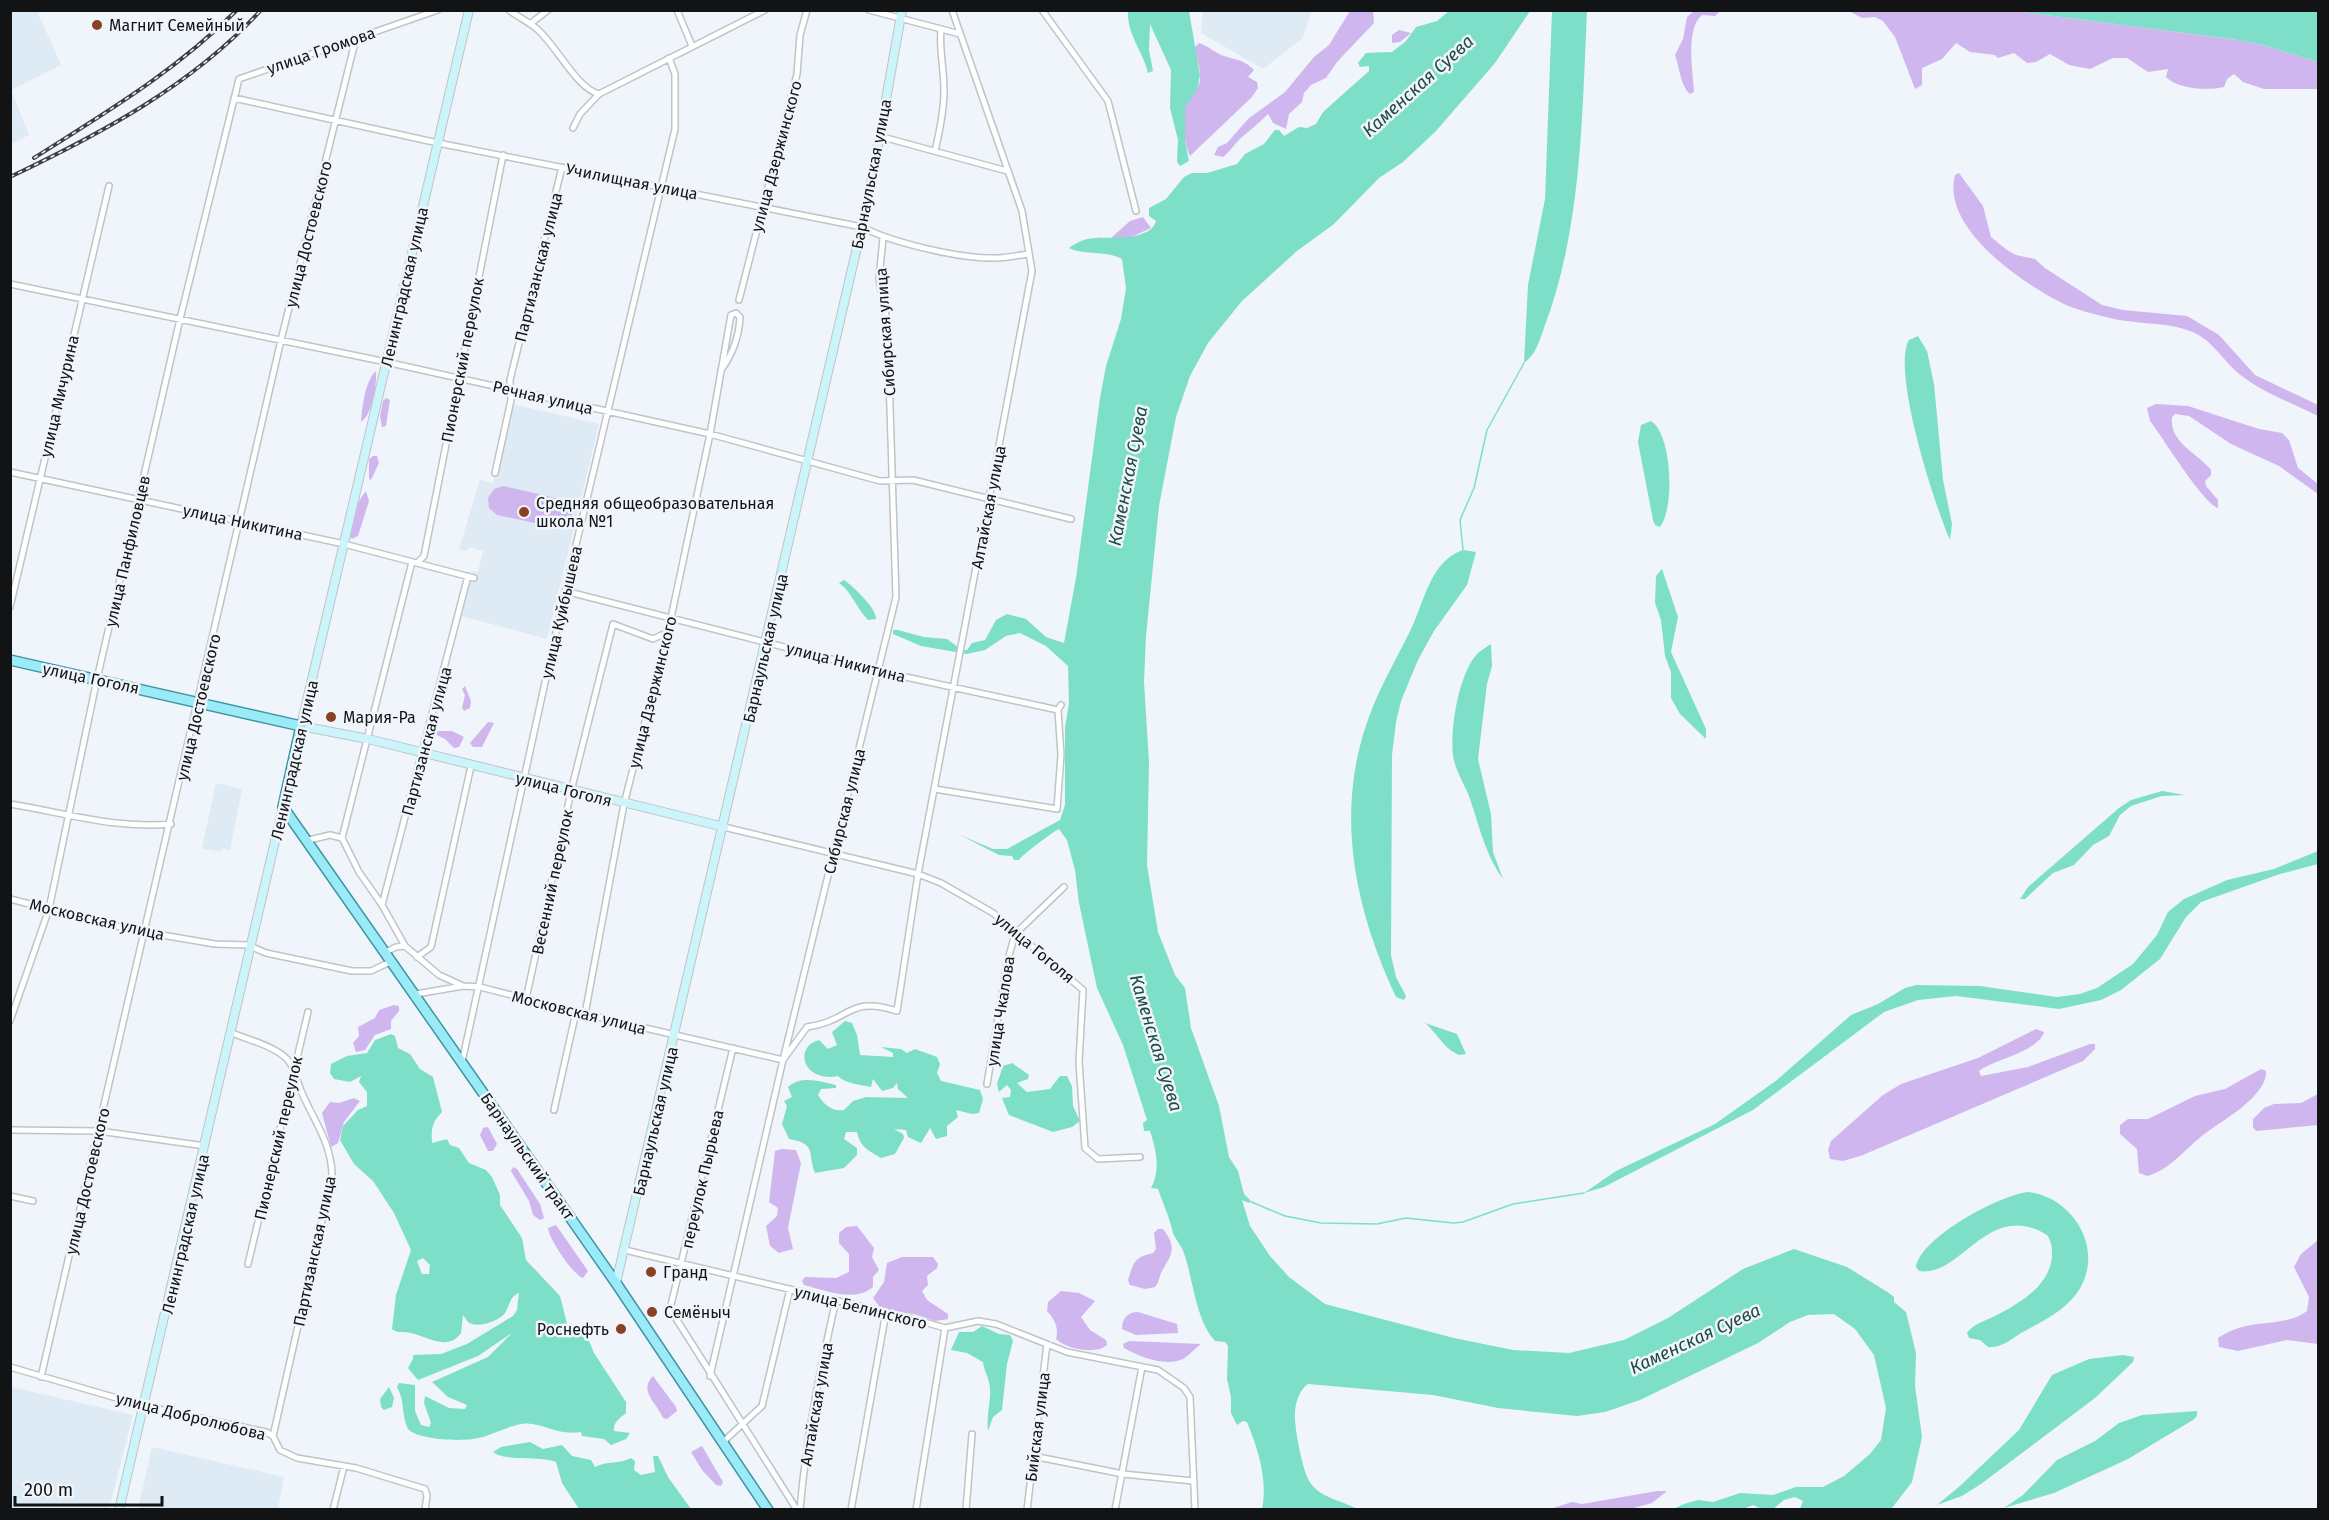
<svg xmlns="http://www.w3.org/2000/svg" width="2329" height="1520" font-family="'Fira Sans',sans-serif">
  <rect width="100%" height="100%" fill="#eff5fa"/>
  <path fill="#deeaf4" d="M11,10L37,11L61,65L11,90L29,135L11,144Z
    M1203,11V10L1312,11L1302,39L1263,69L1201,33Z
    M512,404L599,424L547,639L461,616L472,571L478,572L483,551L469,547L468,551L459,549L480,480L493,483Z
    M216,783L242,789L230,850L222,849L221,852L202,848Z
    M11,1387L133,1415L109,1509H11Z
    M152,1447L284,1477L278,1509H138Z"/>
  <path fill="#d0b6ef" d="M1350,11H1373L1374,23L1337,62L1326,78L1311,85L1304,93L1302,102L1289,114L1286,129L1273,123L1268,114C1259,123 1250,130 1241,138C1234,144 1231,151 1223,157L1214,155L1218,147L1227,143L1248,119L1285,92L1314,57L1329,45Z
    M1694,11H1720L1715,16L1702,15C1685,29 1693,72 1694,92L1690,94C1681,87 1679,66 1675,55L1683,39L1687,17Z
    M1829,11H2014L2232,39L2263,45L2318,62V89H2264L2243,82L2234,74L2227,79L2224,87C2207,91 2178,89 2166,77L2168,69L2148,72L2127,58H2113L2090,69L2069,65L2050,54L2036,62L2027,63L2014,53L1998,58L1995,55L1970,52L1956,43L1942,59L1922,68V85L1915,89L1895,37L1883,21L1875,17L1862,18L1851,12Z
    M1399,30L1411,33L1400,42L1392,43V35Z
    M1199,43C1210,47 1215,53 1224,56C1236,60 1245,60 1254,70L1248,77L1257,82L1258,88L1252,97L1190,156C1184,143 1180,118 1186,105C1190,96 1198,91 1200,80C1201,70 1197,58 1194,48Z
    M1959,173L1983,206L1991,237L2007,250L2016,255L2035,259L2045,268L2102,305L2123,310L2187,316L2219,335L2255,375L2318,405V416C2292,403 2261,392 2238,373C2224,361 2213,342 2195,333C2168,321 2138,325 2110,318C2094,314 2076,310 2062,303C2022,283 1941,228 1955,175Z
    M1143,217L1151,228L1129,238L1110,239L1130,221Z
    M376,371C377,385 372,415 361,422C362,409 365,380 376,371Z
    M386,398L390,400L386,426L382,427L380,416L383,401Z
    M2156,404L2188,406L2259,429L2282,433L2289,440L2298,468L2318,484V494L2279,466L2231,444L2189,416L2175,414L2172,417C2169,443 2198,453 2211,470V475L2205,481L2206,486L2218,500V508C2201,501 2164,439 2150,421L2147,408Z
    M373,456H377L379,463L371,480L369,478V459Z
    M504,486L564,500L572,506V520L565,527L558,528L497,515L489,508L488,498L494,489Z
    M366,491L369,501L358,536L352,539L349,536C353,520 355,503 366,491Z
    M465,686L471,701L470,708L464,711L462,708L465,695L462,689Z
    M488,722L494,723L482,747H473L470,743Z
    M436,731H452L464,737L459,747L454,748L445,739L433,733Z
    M394,1005L399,1006V1011L391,1021V1029L375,1035L365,1050L356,1052L353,1043L359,1036L358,1027L375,1018L379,1010Z
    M2036,1029L2044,1032C2038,1052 1995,1059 1979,1071L1981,1076L2028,1067L2090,1044H2095V1049L2083,1061L1863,1155L1843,1161L1830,1159L1828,1150L1831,1141L1883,1095L1901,1084L1978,1058Z
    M2261,1069L2266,1071C2268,1096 2220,1122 2203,1135C2185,1149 2170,1170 2147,1176L2139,1173L2137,1149L2120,1134V1125L2128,1119H2148L2195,1096L2225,1089Z
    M2318,1094V1125L2256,1131L2253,1127V1119L2264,1108L2274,1104L2301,1103Z
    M354,1098L360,1101L344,1122L338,1143L331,1147L322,1113L330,1102L339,1103Z
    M488,1127L497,1144L493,1151H488L480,1135L483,1128Z
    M782,1149L796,1150L801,1163L788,1228L793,1249L779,1253L770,1246L766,1226L777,1216L778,1208L769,1202L775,1151Z
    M513,1167L517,1169L540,1204L544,1218L540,1220L533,1215L529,1201L511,1171Z
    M556,1225L588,1271L583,1278C572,1274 548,1237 548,1228Z
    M857,1226L874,1248L872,1257L879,1270L873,1277V1287C855,1303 824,1290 804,1285L802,1281L805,1277L836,1278L849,1272V1254L839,1243V1233L846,1227Z
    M1158,1229H1163C1179,1249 1170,1256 1161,1273C1159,1278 1159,1282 1155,1287L1145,1289L1130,1285L1128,1280C1134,1261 1135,1257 1153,1253L1156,1249L1154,1233Z
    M2318,1240V1344L2287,1340L2238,1351L2219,1347L2218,1338C2249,1316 2284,1329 2307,1311L2309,1297L2294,1267L2301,1254Z
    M902,1257H933L938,1264L937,1268L927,1276L928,1285L922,1291L927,1300L948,1314V1319L935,1321L914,1314L886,1310L879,1306L873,1298L884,1282L887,1263Z
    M1061,1291L1079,1293L1095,1301L1081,1317L1090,1330L1106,1340L1107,1345C1096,1355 1066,1349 1056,1339C1059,1329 1055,1319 1047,1311L1048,1302Z
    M1138,1312L1177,1324L1178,1333L1136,1335L1122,1329C1122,1318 1128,1312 1138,1312Z
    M1129,1341L1201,1344C1195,1348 1190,1355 1183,1359C1165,1367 1140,1357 1124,1348L1123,1344Z
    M653,1376L676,1407L677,1411L667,1419L663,1418C657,1403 638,1391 653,1376Z
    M702,1446L723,1482L721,1486L716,1485L702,1470L691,1452Z
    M1657,1491H1667L1652,1503L1630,1509H1550L1572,1502L1582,1504Z"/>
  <path fill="#7edfc9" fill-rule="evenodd" d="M1128,11H1189L1200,75L1197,90L1185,107V141L1189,161L1180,166L1177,162L1178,140L1170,108L1171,70L1150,24L1149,50L1153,71L1148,73C1143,51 1127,35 1128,11Z
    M1449,11H1530L1495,63L1436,131L1403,162L1379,178L1334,224L1297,251L1242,301L1208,343L1190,376L1176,417L1159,506L1146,636L1144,682L1149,762L1147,865L1158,932L1175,975L1185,988L1191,1028L1219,1106L1229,1157L1238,1171L1244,1194L1250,1200L1249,1203L1242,1200L1250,1226L1270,1256L1289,1277L1325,1304L1454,1338L1513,1350L1569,1353L1624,1340L1668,1318L1743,1269L1794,1249L1847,1267L1889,1293L1894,1297V1302L1906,1312L1916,1353L1915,1386L1922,1437L1912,1482L1892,1508L1800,1509L1803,1501L1795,1497L1784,1500L1773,1509H1762L1753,1505L1743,1509H1673L1684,1504L1698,1500L1713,1502L1740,1493L1773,1495L1796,1487H1823L1844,1476L1870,1454L1881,1440L1886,1408L1874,1355L1855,1329L1834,1314L1808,1315L1790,1322L1758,1343L1640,1400L1605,1412L1577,1416L1498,1408L1433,1395L1308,1384C1300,1389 1295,1403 1295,1413C1294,1427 1303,1476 1312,1485C1324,1499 1341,1500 1357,1509H1262C1268,1480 1258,1449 1247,1422L1243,1421L1237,1425L1231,1413V1397L1227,1379L1228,1346L1225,1342L1215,1341C1196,1321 1193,1279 1184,1253C1182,1246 1175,1239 1173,1233C1170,1218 1163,1204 1158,1189L1151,1188C1161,1169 1156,1150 1150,1131H1144L1143,1123L1147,1120L1123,1045L1097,988L1079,903L1075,870L1067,840L1059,829C1055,830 1022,855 1019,860H1014L1012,856L999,855L960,835L993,849H1007L1060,820L1065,805V727L1069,703L1068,666L1046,646L1020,633L1006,636L985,650L967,654L921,646L893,634V630H898L924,637L947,639L962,650H967L972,643L985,640L996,620L1007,614L1026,619L1046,637L1064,643L1076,578L1100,398L1106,366L1121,319L1126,288L1122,259C1106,250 1085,256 1069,248C1077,242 1086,238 1096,238C1110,237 1151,241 1156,221L1149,216V208L1166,199L1184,177L1192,173H1207L1237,164L1245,154L1264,144L1275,130H1279L1284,136L1299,127L1307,128L1316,124L1323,112L1369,71V66L1360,67L1358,63L1366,53L1392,52L1406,41L1416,27L1437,21Z
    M1552,11H1587C1582,116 1582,228 1544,328C1539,342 1536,354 1524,363L1528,285L1545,199Z
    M2014,11H2318V62L2263,45L2232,39Z
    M1918,336L1927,351L1934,384L1943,480L1952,524L1950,540C1935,506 1891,371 1909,340Z
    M1651,421C1672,434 1675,508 1660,527L1655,525L1653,520L1638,442L1641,425Z
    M1463,550L1476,552L1467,585L1434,631L1418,660L1401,701L1396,722L1392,755L1391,955L1396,977L1406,996L1404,1000L1396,997C1353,905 1333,806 1372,709C1383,681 1399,654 1412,627C1425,599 1431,561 1463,550Z
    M1662,569L1678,617L1671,652L1706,729V739L1680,714L1671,698V672L1665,656L1661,620L1655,603L1656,576Z
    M844,580C853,586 877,609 876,619L868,620C857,609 851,591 839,583Z
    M1491,644L1492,666L1487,684L1478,759L1491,814L1493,852L1503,879C1485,854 1480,828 1470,799C1465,784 1456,773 1453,756C1450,729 1458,677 1476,655C1480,651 1486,647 1491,644Z
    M2162,791L2185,795L2162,796L2131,806L2120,815L2109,836L2093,845L2074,865L2053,873L2025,899H2020L2028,887L2119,808L2131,800Z
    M2318,851V864L2280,874L2201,902L2186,917L2160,959L2121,990L2101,1000L2059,1009L1956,996L1918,1000L1884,1012L1753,1110L1604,1187L1584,1193L1616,1171L1715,1124L1777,1080L1851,1015L1878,1004L1905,988L1916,985L1980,986L2057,997L2080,994L2097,988L2133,964L2157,935L2168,912L2184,899L2227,880L2274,869Z
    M845,1021L852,1023L857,1035L860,1055L893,1057V1053L881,1047L901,1049L907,1053L915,1049L937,1057L940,1064L937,1073L941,1081L980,1090L983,1099L979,1113L972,1114L956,1110L958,1117L947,1126V1136L936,1139L930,1128L921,1143L908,1137L906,1130L894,1129L903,1134L904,1138L895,1154L881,1158C868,1150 860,1147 857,1132H846L844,1139L857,1148V1155L844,1168L815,1173C807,1154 818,1144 789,1139L782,1124L787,1106L784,1101L792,1097L788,1087C801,1075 820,1081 836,1085V1088L821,1089L818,1095C824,1105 833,1112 844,1110L853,1101L866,1097L908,1098L898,1089L897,1083L893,1088L882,1091L873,1079L871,1087C861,1085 844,1083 838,1076C803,1083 793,1047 819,1040L828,1049L837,1045L832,1032Z
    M1425,1023L1457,1034L1466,1054L1459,1055C1443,1048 1438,1034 1425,1023Z
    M391,1034L395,1036L398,1048L410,1054L420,1069L433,1077L442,1112C432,1122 431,1129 432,1143L447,1139L450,1145L459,1148L469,1163L486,1170L492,1177L500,1195V1205L522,1238L526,1260L560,1296L568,1327L589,1341L594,1353L626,1402V1413C620,1418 613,1422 614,1431L630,1433L626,1439L611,1445L604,1439L582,1436L581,1432C555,1436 540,1421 522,1424C507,1426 493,1435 478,1438C463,1442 418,1440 408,1429C401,1415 405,1400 397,1387L399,1383L415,1385V1411L421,1425L429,1427L431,1423L424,1403L425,1396L449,1408L465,1409L467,1405L448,1397L432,1382L488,1357L512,1333L478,1356L418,1380L408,1368L413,1359V1355L441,1354L467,1344L513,1316L517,1310L519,1293C510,1296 510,1305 505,1313C500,1321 476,1329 468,1322C466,1320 465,1317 463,1315L461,1333C448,1352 426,1336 411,1333C404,1331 398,1334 392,1329L396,1295L411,1250L394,1213L373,1181L354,1164L340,1140L343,1126L358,1110L367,1106V1092L359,1082L361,1076L350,1082L334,1079L330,1073L331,1064L347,1056L367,1053L375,1040ZM423,1258L430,1265L429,1274H422L417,1261Z
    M1012,1063L1029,1075L1028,1079L1017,1083L1027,1092L1050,1089L1060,1076H1067L1072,1086L1073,1106L1080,1121L1072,1127L1053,1132L1009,1115L1002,1098L1010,1097L1011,1090L1007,1085L999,1092L997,1084L1003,1066Z
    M2029,1192C2075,1198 2106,1252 2077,1293C2061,1314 2042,1321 2021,1333C2010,1340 2002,1348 1988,1347L1980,1340L1969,1338L1967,1333C1973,1324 1985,1321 1995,1316C2018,1304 2049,1287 2052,1257C2052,1249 2052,1242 2047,1235C1987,1199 1962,1278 1919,1271L1916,1267C1921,1237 2001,1194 2029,1192Z
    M982,1326L999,1334L1010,1335L1013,1341L1007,1364L1002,1410L993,1417L988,1431C986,1416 991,1403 990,1388C989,1377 984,1372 983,1362L967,1353L951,1350L959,1332H973Z
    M2123,1355L2134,1357L2133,1362L2095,1398L1981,1484L1962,1496L1937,1505L1961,1485L2019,1430L2052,1375L2089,1359Z
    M389,1387L394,1398L392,1407L384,1410L381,1407L380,1399Z
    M2197,1411V1416L2193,1420L2128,1459L2054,1493L2004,1508L2023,1495L2057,1460L2095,1441L2119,1423L2142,1415Z
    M530,1442L543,1449L562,1445L572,1456L591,1460L595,1467C608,1460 618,1465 631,1458L635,1461L634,1470L641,1475L655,1472L653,1456H658L668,1477L691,1509H579L562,1483L556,1462C539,1455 505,1462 493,1452L501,1447Z"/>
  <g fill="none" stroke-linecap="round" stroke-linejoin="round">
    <path stroke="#7edfc9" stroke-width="1.5" d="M1463,550L1460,520L1474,488L1487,430L1524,363
      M1249,1201L1285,1216L1321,1223L1377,1224L1406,1218L1453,1223L1463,1222L1513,1204L1584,1193"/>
    <defs>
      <path id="street" d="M509,10C518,17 529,22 537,29C557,46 576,88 599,94
        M677,10L692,46
        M869,10L960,34
        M1042,10L1108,101L1136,211
        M530,24L548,10
        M234,98L438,143L862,227C893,243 961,259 996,258C1007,258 1018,255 1029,254
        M573,128L580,114L599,94L765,10
        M879,136L1007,171
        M935,151C940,130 944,111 944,90C944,69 939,50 941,29
        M10,284L386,362L710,434L880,481L913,480L1071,519
        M739,300L797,74L800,35L807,10
        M10,472L344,544L474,578
        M495,473L511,400L510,380L562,167
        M417,563L424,556L503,155
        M565,591L878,671L1058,710
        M10,607L109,186
        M935,789L1057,809L1061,755L1058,710L1061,705
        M10,804C66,813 113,829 171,824
        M724,827L918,874L941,883L993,913L1083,990L1079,1062L1085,1148L1098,1159L1140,1157
        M342,838L359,872L382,905L405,946L439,975L461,985
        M309,840L330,835L342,838L412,562
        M10,899L132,930L215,944L248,945L266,953L352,971H371L392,961
        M382,905L468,576
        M386,952L396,947L405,946
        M417,957L431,947L471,766
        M416,994L463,986L480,987L585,1014L783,1060L807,1027C851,1021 848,995 897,1011L918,874L1032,271L1022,211L952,10
        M526,999L572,787L613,624L653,639L668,632
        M585,1014L624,804L668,632L710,434L731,315L736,313L740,317C739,337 733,354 721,370
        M10,1021L49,909L97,679L180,319L239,79L438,10
        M232,1033C249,1040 274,1046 287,1059C295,1067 297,1083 302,1093C314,1121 332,1144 332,1176L273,1436
        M733,1048L670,1309L797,1510
        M462,1062L565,591L675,129V74L669,58
        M987,1084L1007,963L1015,934L1064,887
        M554,1110L576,1012
        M10,1130L99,1131L205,1146
        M10,1196L33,1201
        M625,1250L910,1318L945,1328L978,1321L996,1324L1067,1352L1158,1370L1184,1388L1190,1397L1195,1510
        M248,1264L308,1012
        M10,1367L144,1406L266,1432L273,1436L280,1450L297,1458L356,1468L425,1489L427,1496L425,1510
        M710,1376L783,1060L896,597L889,376L886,316L879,279L883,238
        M41,1377L281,340L356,38
        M723,1442L762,1406L790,1289
        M1033,1456L1123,1474L1193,1481
        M333,1510L344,1466
        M800,1510C806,1438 820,1370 836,1300
        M851,1510L886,1312
        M916,1510L945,1328
        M966,1510L972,1434
        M1027,1510L1047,1344
        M1115,1510L1142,1367"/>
      <path id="secondary" d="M469,10L301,726L368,739L724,827
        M616,1283L868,200L902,10
        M119,1510L283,807"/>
      <path id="primary" d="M10,660L301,726L283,807L616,1283L768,1510"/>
    </defs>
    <use href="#street" stroke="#bec4c8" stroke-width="8"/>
    <use href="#secondary" stroke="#bec4c8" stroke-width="10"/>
    <use href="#primary" stroke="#3e96a4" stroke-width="12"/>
    <use href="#street" stroke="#fff" stroke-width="5"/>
    <use href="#secondary" stroke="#ccf5fb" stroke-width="8"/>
    <use href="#primary" stroke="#9aebf7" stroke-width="9"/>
    <defs>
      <path id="rail" d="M34,158C108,111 173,73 237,10
        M10,177C100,134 193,85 261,10"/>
    </defs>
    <use href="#rail" stroke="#3d4042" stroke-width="4"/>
    <use href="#rail" stroke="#eff5fa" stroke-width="1.5" stroke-dasharray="4.5" stroke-linecap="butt"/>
  </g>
  <g fill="#894123" stroke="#eff5fa" stroke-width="2">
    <circle cx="97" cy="25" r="6"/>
    <circle cx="524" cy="512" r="6"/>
    <circle cx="331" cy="717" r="6"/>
    <circle cx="651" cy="1272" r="6"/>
    <circle cx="652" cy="1312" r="6"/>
    <circle cx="621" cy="1329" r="6"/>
  </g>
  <g text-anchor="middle" stroke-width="5" stroke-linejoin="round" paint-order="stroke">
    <g font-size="16" fill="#111314" stroke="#eff5fa" text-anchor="start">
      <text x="109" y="31">Магнит Семейный</text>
      <text x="536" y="509">Средняя общеобразовательная<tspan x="536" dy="18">школа №1</tspan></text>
      <text x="343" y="723">Мария-Ра</text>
      <text x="663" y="1278">Гранд</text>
      <text x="664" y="1318">Семёныч</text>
      <text x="609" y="1335" text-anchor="end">Роснефть</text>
    </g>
    <g font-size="16" fill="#111314" stroke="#eff5fa">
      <text transform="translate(321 50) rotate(-19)" y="6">улица Громова</text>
      <text transform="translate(776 156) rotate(-75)" y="6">улица Дзержинского</text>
      <text transform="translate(871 174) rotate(-79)" y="6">Барнаульская улица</text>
      <text transform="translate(632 181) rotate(11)" y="6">Училищная улица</text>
      <text transform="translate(308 234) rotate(-76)" y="6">улица Достоевского</text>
      <text transform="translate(538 267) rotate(-76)" y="6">Партизанская улица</text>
      <text transform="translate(404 287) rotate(-77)" y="6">Ленинградская улица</text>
      <text transform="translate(885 332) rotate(-94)" y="6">Сибирская улица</text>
      <text transform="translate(462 360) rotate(-79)" y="6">Пионерский переулок</text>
      <text transform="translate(59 396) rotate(-77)" y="6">улица Мичурина</text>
      <text transform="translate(543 397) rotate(13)" y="6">Речная улица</text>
      <text transform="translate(988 507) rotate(-79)" y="6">Алтайская улица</text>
      <text transform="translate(243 522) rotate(12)" y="6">улица Никитина</text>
      <text transform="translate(127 551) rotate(-77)" y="6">улица Панфиловцев</text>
      <text transform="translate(561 612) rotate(-77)" y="6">улица Куйбышева</text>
      <text transform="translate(765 648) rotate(-77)" y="6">Барнаульская улица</text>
      <text transform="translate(846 662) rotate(14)" y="6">улица Никитина</text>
      <text transform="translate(91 678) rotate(12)" y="6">улица Гоголя</text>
      <text transform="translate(652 692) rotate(-76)" y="6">улица Дзержинского</text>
      <text transform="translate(198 707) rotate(-77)" y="6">улица Достоевского</text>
      <text transform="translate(426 741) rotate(-75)" y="6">Партизанская улица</text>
      <text transform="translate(294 760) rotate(-77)" y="6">Ленинградская улица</text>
      <text transform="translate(564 789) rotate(14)" y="6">улица Гоголя</text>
      <text transform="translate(844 811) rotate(-76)" y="6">Сибирская улица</text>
      <text transform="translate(552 882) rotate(-78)" y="6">Весенний переулок</text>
      <text transform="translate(97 919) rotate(13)" y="6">Московская улица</text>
      <text transform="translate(1035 948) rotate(40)" y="6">улица Гоголя</text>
      <text transform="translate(1000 1011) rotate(-81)" y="6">улица Чкалова</text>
      <text transform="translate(579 1012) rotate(14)" y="6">Московская улица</text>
      <text transform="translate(655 1121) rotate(-77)" y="6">Барнаульская улица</text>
      <text transform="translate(278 1138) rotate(-77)" y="6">Пионерский переулок</text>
      <text transform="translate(528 1156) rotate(55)" y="6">Барнаульский тракт</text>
      <text transform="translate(702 1179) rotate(-77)" y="6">переулок Пырьева</text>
      <text transform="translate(87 1181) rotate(-77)" y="6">улица Достоевского</text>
      <text transform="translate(185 1234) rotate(-77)" y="6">Ленинградская улица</text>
      <text transform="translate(314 1251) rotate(-78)" y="6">Партизанская улица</text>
      <text transform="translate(861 1307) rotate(14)" y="6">улица Белинского</text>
      <text transform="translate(816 1404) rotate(-80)" y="6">Алтайская улица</text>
      <text transform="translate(191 1416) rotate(14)" y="6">улица Добролюбова</text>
      <text transform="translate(1037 1427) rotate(-83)" y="6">Бийская улица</text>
    </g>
    <g font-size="18" font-style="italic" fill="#204c42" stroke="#eff5fa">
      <text transform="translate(1418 86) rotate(-42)" y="6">Каменская Суева</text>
      <text transform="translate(1128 476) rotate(-79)" y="6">Каменская Суева</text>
      <text transform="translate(1156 1043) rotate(73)" y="6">Каменская Суева</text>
      <text transform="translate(1695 1339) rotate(-25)" y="6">Каменская Суева</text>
    </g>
  </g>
  <rect width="2329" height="1520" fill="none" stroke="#111314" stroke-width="24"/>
  <path d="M15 1496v9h147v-9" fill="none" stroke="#111314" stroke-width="3"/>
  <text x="24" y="1496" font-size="18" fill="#111314" stroke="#eff5fa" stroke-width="4.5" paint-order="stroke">200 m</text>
</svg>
